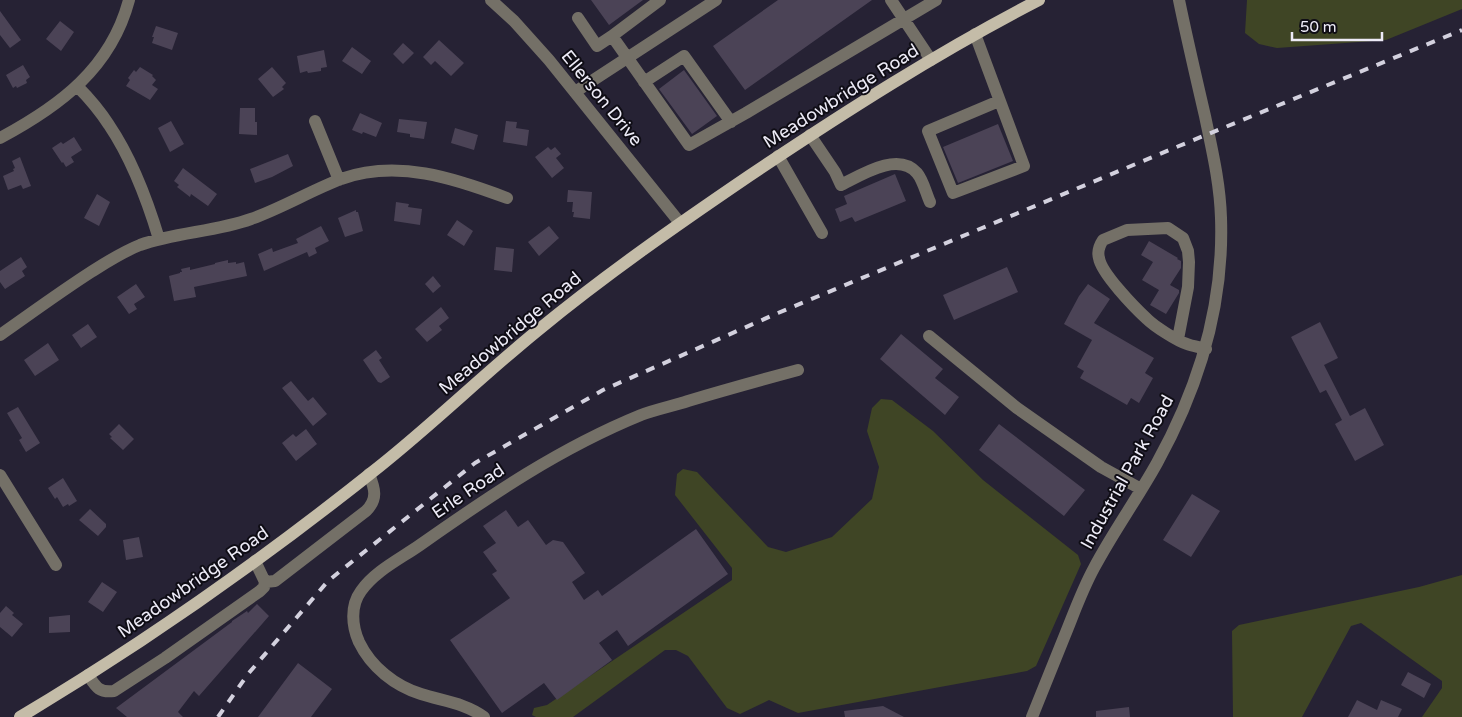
<svg xmlns="http://www.w3.org/2000/svg" width="1462" height="717" font-family="'Varela Round',sans-serif">
  <rect width="100%" height="100%" fill="#262234"/>
  <path fill="#3f4525" d="M1247,0H1462V9L1386,40L1277,48L1259,44L1245,33Z
    M881,399L892,400L933,431L983,480L1078,555L1081,564L1036,666L1027,671L798,713L769,700L740,714L727,708L688,656L676,650H665L573,717H536L532,715L534,708L547,705L732,580V568L675,495L677,474L683,469L697,472L768,547L786,552L832,537L872,499L879,467L867,431L872,408Z
    M1462,575V717H1422L1442,688V681L1361,623L1351,626L1302,717H1233L1232,631L1239,625L1419,587Z"/>
  <path fill="#4b4356" d="M591,0H643L609,25Z
    M778,0H872L745,90L713,46Z
    M0,11L21,40L10,48L0,35Z
    M60,21L74,32L61,51L46,39Z
    M156,26L178,33L172,50L152,43L154,37H152Z
    M439,40L464,63L451,76L435,61L431,65L423,57Z
    M403,43L414,53L403,64L393,54Z
    M352,47L371,61L362,74L342,61Z
    M324,50L327,67L321,68V71L308,73L307,71L300,73L297,56Z
    M23,65L30,77L26,80L27,83L17,88L16,86L13,88L6,75Z
    M140,67L153,75L152,76L156,80L152,85L158,89L150,100L126,86L130,80L128,78L134,70L136,72Z
    M272,67L286,83L282,87L284,89L273,97L258,79Z
    M684,70L717,116L692,134L659,89Z
    M240,108H255V122H257V135L239,134Z
    M360,113L382,123L376,137L363,132L362,134L352,130Z
    M399,119L427,122L424,139L410,137V134L397,132Z
    M171,121L184,144L170,152L158,128Z
    M506,121L517,122L516,128L529,130L527,146L503,142Z
    M998,124L1013,161L958,183L943,147Z
    M455,128L478,135L474,150L451,143Z
    M74,137L82,150L71,157L74,162L66,167L63,162L62,163L52,148L61,142L63,144Z
    M548,147L551,150L555,147L561,154L556,158L564,168L552,178L535,157Z
    M288,154L293,166L272,177L255,183L250,169Z
    M20,157L31,186L23,189L21,185L8,190L3,176L14,171L13,169L15,168L12,161Z
    M183,168L217,194L208,206L191,194L190,197L177,187L179,185L174,181Z
    M895,174L906,201L855,222L852,217L840,222L835,209L847,204L844,196Z
    M568,190L592,192L590,219L573,217L574,212H572L573,202H567Z
    M97,194L110,202L99,226L84,218Z
    M396,202L409,204L408,207L422,209L420,225L394,221Z
    M356,210V212H358L363,231L345,237L338,218Z
    M457,220L473,231L464,246L447,235Z
    M321,226L329,241L315,248L317,253L309,257L307,252L264,271L258,254L272,248L273,252L298,243L296,239Z
    M549,226L559,238L539,256L528,242Z
    M1149,241L1178,258L1177,259L1181,261V268L1170,285L1179,290V293L1166,314L1150,305L1159,290L1142,280L1153,262L1141,255Z
    M496,247L514,249L512,272L494,270Z
    M21,257L27,267L22,271L25,276L5,289L0,282V271Z
    M228,260V263L236,262V264L244,262L247,276L194,287L196,297L174,301L169,276L180,273V272H182L181,269L190,267V270L215,264V263Z
    M1007,267L1018,292L954,320L943,295Z
    M433,276L441,286L433,293L425,284Z
    M136,284L145,297L134,304L137,309L129,314L117,297Z
    M1088,284L1110,299L1094,323L1154,358L1145,373L1153,378L1139,403L1131,398L1127,405L1080,378L1084,371L1077,367L1092,340L1064,324L1079,296Z
    M441,307L449,318L439,326L442,330L427,342L415,329Z
    M1320,322L1338,358L1324,365L1350,416L1365,408L1384,445L1355,461L1335,424L1342,420L1326,390L1320,393L1291,337Z
    M88,324L97,337L81,348L72,335Z
    M901,334L943,369L935,378L959,397L945,415L880,359Z
    M48,343L59,360L35,376L24,360Z
    M376,350L382,358L379,360L390,377L381,383L378,382L363,360Z
    M291,381L308,401L313,397L327,414L313,426L282,388Z
    M18,407L40,443L26,452L19,440L22,438L7,413Z
    M119,424L134,439L123,450L110,438L112,437L109,434Z
    M999,424L1085,490L1064,516L979,450Z
    M306,429L317,444L296,461L282,443L293,434L296,437Z
    M63,478L77,501L69,506L68,504L63,507L57,497L55,499L48,488Z
    M1192,494L1220,511L1191,557L1163,540Z
    M90,509L106,524V527L98,536L79,520Z
    M506,510L518,527L528,520L546,545L553,540L563,542L585,573L572,582L584,600L598,590L602,596L696,529L728,574L628,646L617,630L599,643L612,660L557,700L544,683L502,713L450,640L510,598L492,574L497,571L483,552L496,543L483,526Z
    M139,537L143,557L126,560L123,540Z
    M102,582L117,592L103,612L88,602Z
    M257,604L269,616L199,696L194,691L178,712L183,717H127L116,708L232,622V621L247,611L248,613Z
    M6,606L14,613L12,615L23,624L12,637L0,627V613Z
    M70,615V632L49,633V617Z
    M298,663L332,689L311,717H258Z
    M1408,672L1431,684L1424,698L1401,685Z
    M1357,700L1377,710L1381,700L1402,709L1398,717H1348Z
    M883,706L904,717H845L844,711Z
    M1129,707L1130,717H1096V711Z"/>
  <g fill="none" stroke-linecap="round" stroke-linejoin="round">
    <path stroke="#747067" stroke-width="12" d="M491,0L514,21L549,60L680,223
      M660,0L612,36L689,145L746,113L936,0
      M891,0L931,60
      M578,18L597,46L612,36
      M975,34L1024,166L953,193L928,131L999,101
      M644,82L684,56L731,122
      M77,86C89,98 100,111 109,125C132,159 147,199 159,239
      M575,92L716,0
      M315,121L339,180
      M810,135L835,172L841,185C861,175 898,151 917,173C923,180 926,193 930,202
      M0,138C60,106 111,68 129,0
      M778,156L822,233
      M0,335C30,314 60,292 91,272C107,262 122,252 140,245C176,232 215,232 251,219C282,208 310,191 341,179C397,159 454,178 507,198
      M929,336L1017,408L1101,467L1141,489
      M1178,339L1188,287L1189,262L1188,251L1183,238L1168,228L1127,230L1103,240C1099,246 1097,251 1099,258C1101,273 1135,308 1147,319C1154,326 1177,341 1187,344C1192,346 1199,347 1206,349
      M0,475L56,565
      M265,582L275,581L366,511C378,499 375,489 369,474
      M88,675C96,687 99,693 114,691L165,658L260,591L264,587L265,582L255,561
      M484,717C465,703 443,701 421,694C395,686 371,667 359,642C352,626 350,606 361,591C375,571 400,559 420,545C491,495 560,448 641,415C657,409 673,406 688,401C725,390 761,380 798,370
      M1032,717C1043,689 1054,662 1065,635C1074,613 1082,590 1094,568C1113,532 1137,499 1157,463C1199,387 1224,306 1221,218C1220,183 1212,150 1205,116C1196,77 1187,39 1179,0"/>
    <path stroke="#c4bca8" stroke-width="12" d="M20,717C146,642 266,557 380,466C434,423 483,375 537,331C605,275 677,225 749,176C843,113 938,52 1039,0"/>
    <path stroke="#d3d1de" stroke-width="4" stroke-dasharray="9 9" stroke-linecap="butt" d="M218,717L248,674L328,581L475,463L603,390L778,313L1179,146L1462,30"/>
  </g>
  <g text-anchor="middle" stroke-width="4" stroke-linejoin="round" paint-order="stroke">
    <g font-size="18" fill="#edebf7" stroke="#0f0d15">
      <text transform="translate(841 96) rotate(-32)" y="6">Meadowbridge Road</text>
      <text transform="translate(602 98) rotate(51)" y="6">Ellerson Drive</text>
      <text transform="translate(510 333) rotate(-40)" y="6">Meadowbridge Road</text>
      <text transform="translate(1127 472) rotate(-61)" y="6">Industrial Park Road</text>
      <text transform="translate(468 491) rotate(-34)" y="6">Erle Road</text>
      <text transform="translate(193 582) rotate(-35)" y="6">Meadowbridge Road</text>
    </g>
  </g>
  <path d="M1292 32v8h90v-8" fill="none" stroke="#edebf7" stroke-width="2.5"/>
  <text x="1300" y="32" font-size="15" fill="#edebf7" stroke="#0f0d15" stroke-width="4" paint-order="stroke">50 m</text>
</svg>
